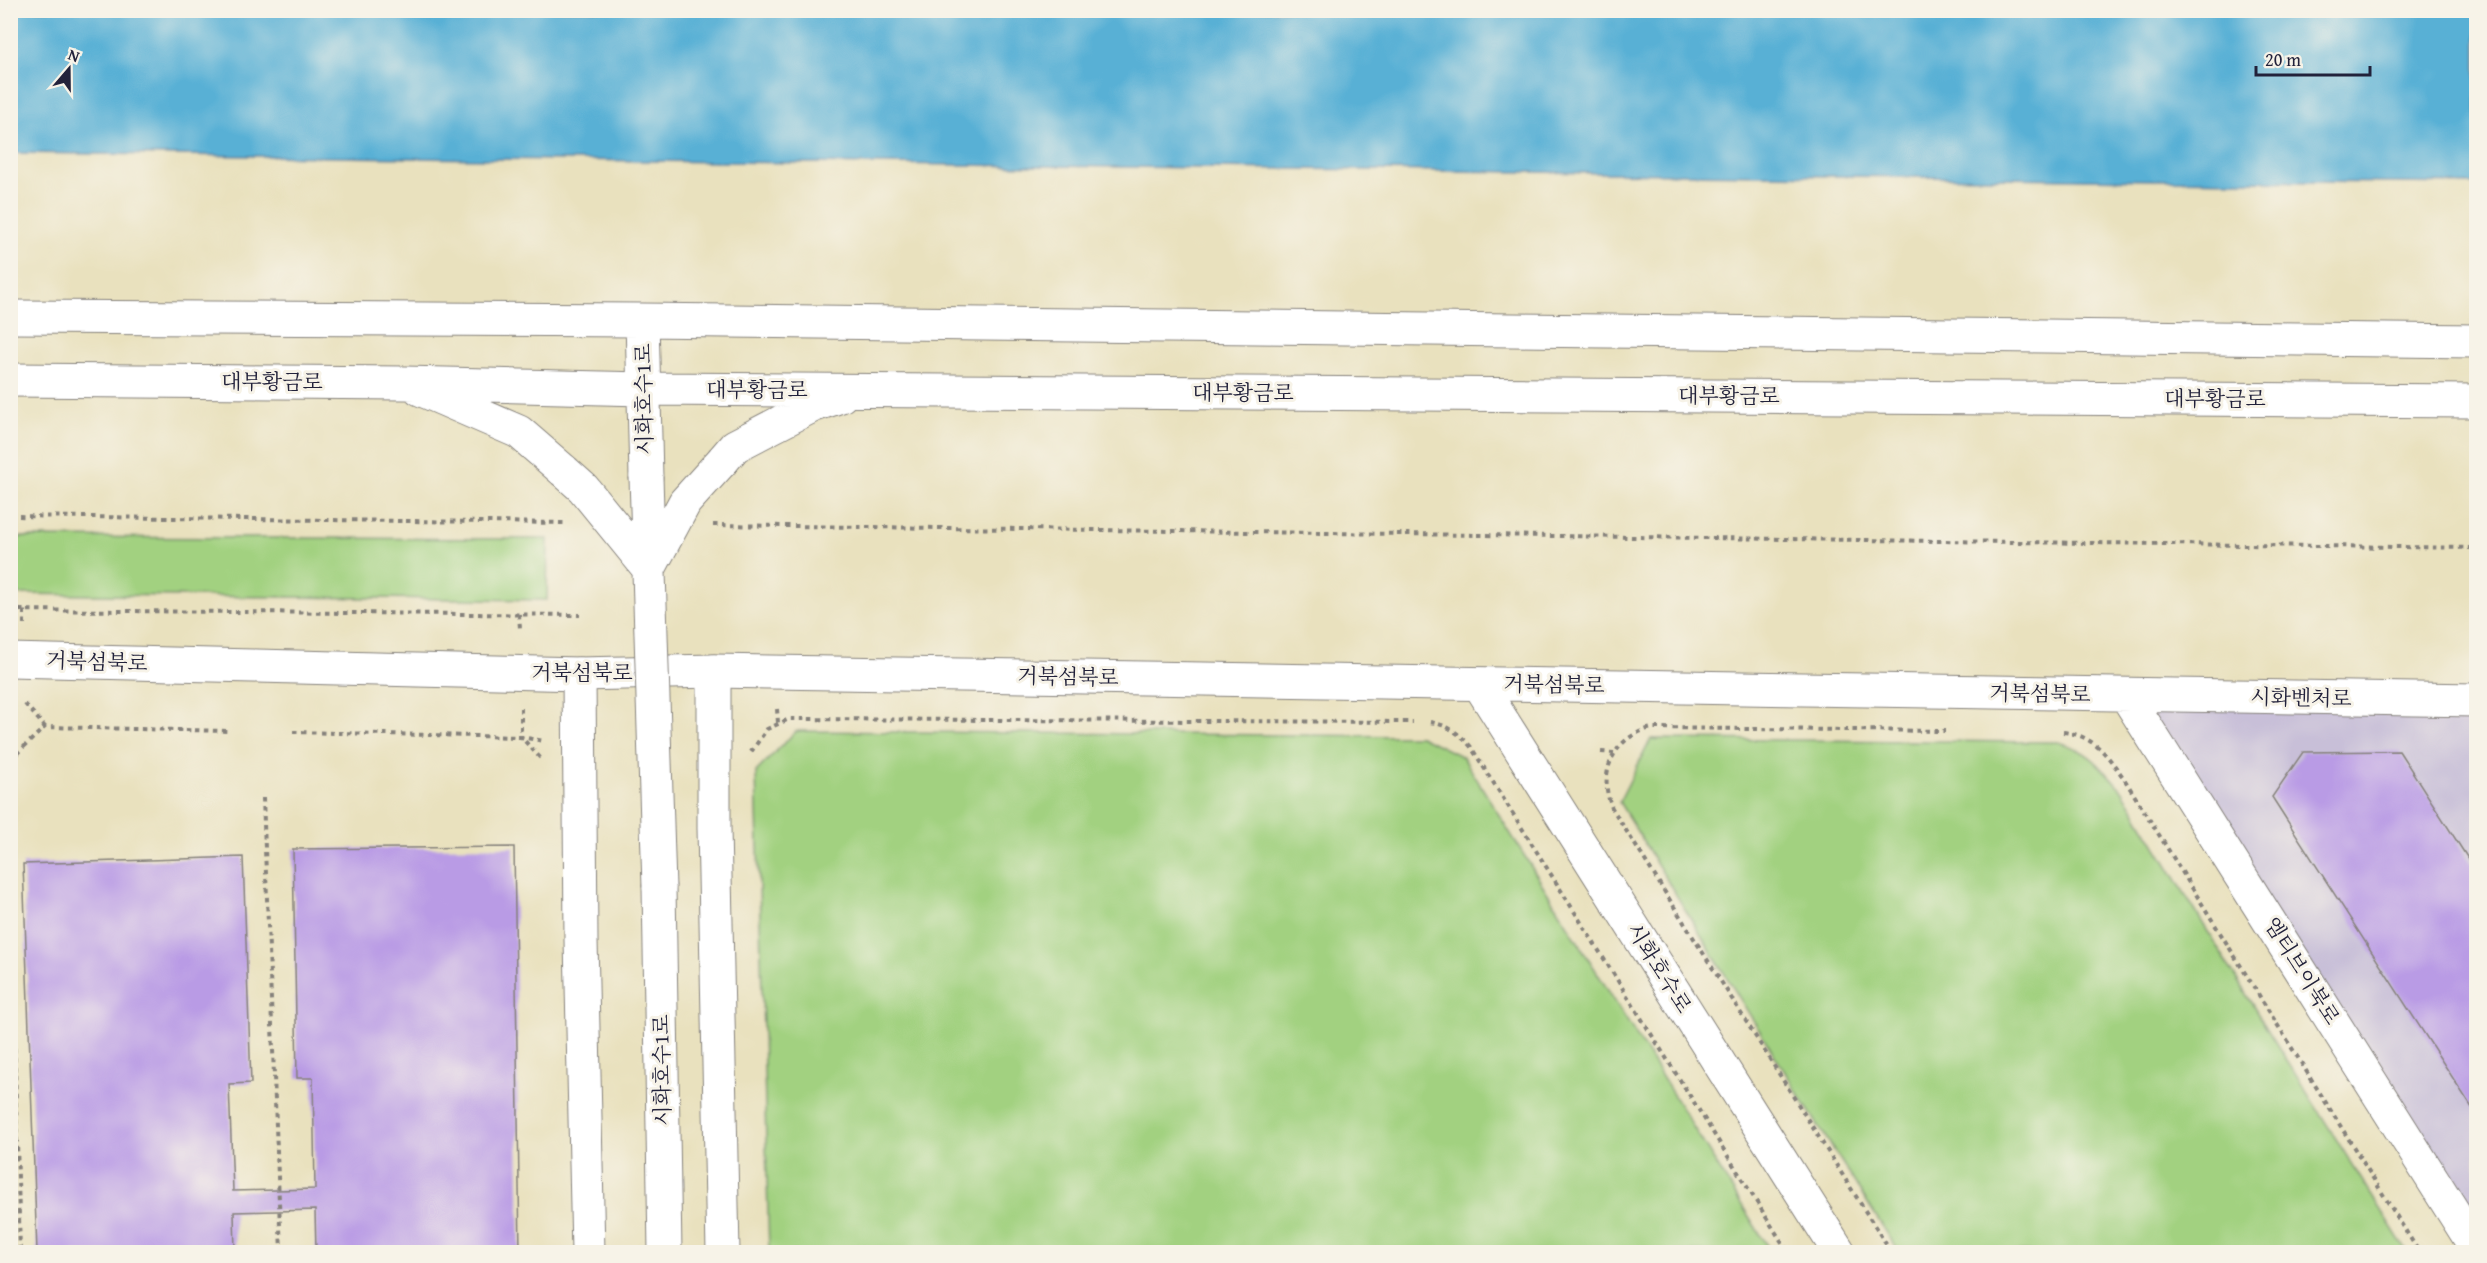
<svg xmlns="http://www.w3.org/2000/svg" width="2487" height="1263" font-family="'Gentium Book Plus','Noto Serif KR',serif">
  <rect width="100%" height="100%" fill="#f7f3e8"/>
  <filter id="ink" filterUnits="userSpaceOnUse"><feTurbulence type="fractalNoise" baseFrequency=".0167" numOctaves="2"/><feDisplacementMap in="SourceGraphic" scale="12" xChannelSelector="R" yChannelSelector="G"/><feConvolveMatrix kernelMatrix="1 2 1 2 8 2 1 2 1" color-interpolation-filters="sRGB"/></filter>
  <filter id="wash" filterUnits="userSpaceOnUse"><feTurbulence type="fractalNoise" baseFrequency=".008" numOctaves="4" result="noise"/><feDisplacementMap in="SourceGraphic" scale="24" xChannelSelector="R" yChannelSelector="G"/><feGaussianBlur stdDeviation="1.35" result="paint"/><feColorMatrix in="noise" values="0 0 0 0 0 0 0 0 0 0 0 0 0 0 0 0 0 1.4 0 .05"/><feComposite in="paint" operator="in"/></filter>
  <g filter="url(#wash)">
    <rect width="100%" height="100%" fill="#e9e1be"/>
    <path fill="#c8bfd8" d="M2126,695L2476,700V1248Z"/>
    <path fill="#a2d180" stroke="#627a5e" stroke-width="1.5" d="M11,537L548,539L547,600L11,594Z
      M796,731L1420,736L1463,757L1771,1252H769L756,772Z
      M1651,739L2058,742C2091,751 2100,766 2122,790L2267,1029L2407,1252H1899L1807,1108L1619,802Z"/>
    <path fill="#59b0d5" stroke="#3e6988" stroke-width="1.5" d="M11,10L2476,11V184L11,153Z"/>
    <g id="blocks">
      <path fill="#b99be5" d="M2399,751L2476,871V1114L2272,797L2303,752Z
        M514,847L520,1252H316L315,1210L234,1212L235,1252H37L23,864L243,857L251,1083L229,1084L233,1191L315,1189L313,1078H297L293,849Z"/>
    </g>
  </g>
  <g filter="url(#ink)">
    <use href="#blocks" fill-opacity="0" stroke="#86827c" stroke-width="1.5"/>
    <g fill="none" stroke-linecap="round" stroke-linejoin="round">
      <defs>
        <path id="minor" d="M10,660L579,674L714,671L2476,700
          M1479,684L1839,1252
          M2126,695L2476,1248"/>
        <path id="major" d="M10,317L642,320L2476,341
          M642,320L646,477
          M10,380L405,383L643,389L2476,401
          M420,389L519,432L564,471
          M723,460L735,446L812,406L841,396
          M714,671V828L723,1252
          M579,674L581,940L588,1252
          M659,887L665,1252"/>
      </defs>
      <use href="#minor" stroke="#86827c" stroke-width="35"/>
      <use href="#major" stroke="#86827c" stroke-width="35"/>
      <path stroke="#86827c" stroke-width="4" stroke-dasharray="4.5 4.5" stroke-linecap="butt" d="M10,516L565,523
        M713,525L2476,548
        M10,610L580,615
        M519,614L520,629
        M24,624V610
        M25,704L45,727
        M521,708V737L544,741
        M777,709L778,723
        M1430,722C1448,725 1459,733 1471,747L1788,1252
        M293,732L521,737L543,761
        M2063,732C2093,735 2107,755 2123,777L2419,1252
        M751,752L767,729L789,719L1413,722
        M1601,752L1614,753
        M10,760L45,727L228,731
        M263,798L281,1252
        M10,886L20,1252
        M1891,1252L1612,808C1597,773 1614,736 1652,728L1945,731"/>
      <use href="#minor" stroke="#fff" stroke-width="33"/>
      <use href="#major" stroke="#fff" stroke-width="33"/>
      <defs>
        <path id="major-bridge" d="M564,471L583,488L649,569L685,502L723,460
          M646,477L659,887"/>
      </defs>
      <use href="#major-bridge" stroke="#86827c" stroke-width="35" stroke-linecap="butt"/>
      <use href="#major-bridge" stroke="#fff" stroke-width="33"/>
    </g>
  </g>
  <g text-anchor="middle" stroke-width="6" stroke-linejoin="round" paint-order="stroke">
    <g font-size="21" fill="#22223b" stroke="#f7f3e8">
      <text x="272" y="389">대부황금로</text>
      <text x="757" y="397">대부황금로</text>
      <text x="1243" y="400">대부황금로</text>
      <text x="1729" y="403">대부황금로</text>
      <text transform="translate(644 399) rotate(-91)" y="7">시화호수1로</text>
      <text x="2215" y="406">대부황금로</text>
      <text transform="translate(97 662) rotate(2)" y="7">거북섬북로</text>
      <text x="582" y="680">거북섬북로</text>
      <text transform="translate(1068 677) rotate(1)" y="7">거북섬북로</text>
      <text transform="translate(1554 685) rotate(1)" y="7">거북섬북로</text>
      <text transform="translate(2040 694) rotate(1)" y="7">거북섬북로</text>
      <text transform="translate(2301 698) rotate(1)" y="7">시화벤처로</text>
      <text transform="translate(1659 968) rotate(58)" y="7">시화호수로</text>
      <text transform="translate(2302 971) rotate(58)" y="7">엠티브이북로</text>
      <text transform="translate(662 1070) rotate(-91)" y="7">시화호수1로</text>
    </g>
  </g>
  <rect width="2487" height="1263" fill="none" stroke="#f7f3e8" stroke-width="36"/>
  <g transform="translate(69 69) rotate(20)" stroke="#f7f3e8" stroke-width="4.5" paint-order="stroke">
  <path d="M0-4.5L10 22L0 15L-10 22Z" fill="#22223b"/>
  <text y="-9" font-size="16" font-weight="bold" text-anchor="middle" fill="#22223b">N</text>
  </g>
  <path d="M2256 66v9h114v-9" fill="none" stroke="#22223b" stroke-width="3"/>
  <text x="2265" y="66" font-size="18" fill="#22223b" stroke="#f7f3e8" stroke-width="4.5" paint-order="stroke">20 m</text>
</svg>
